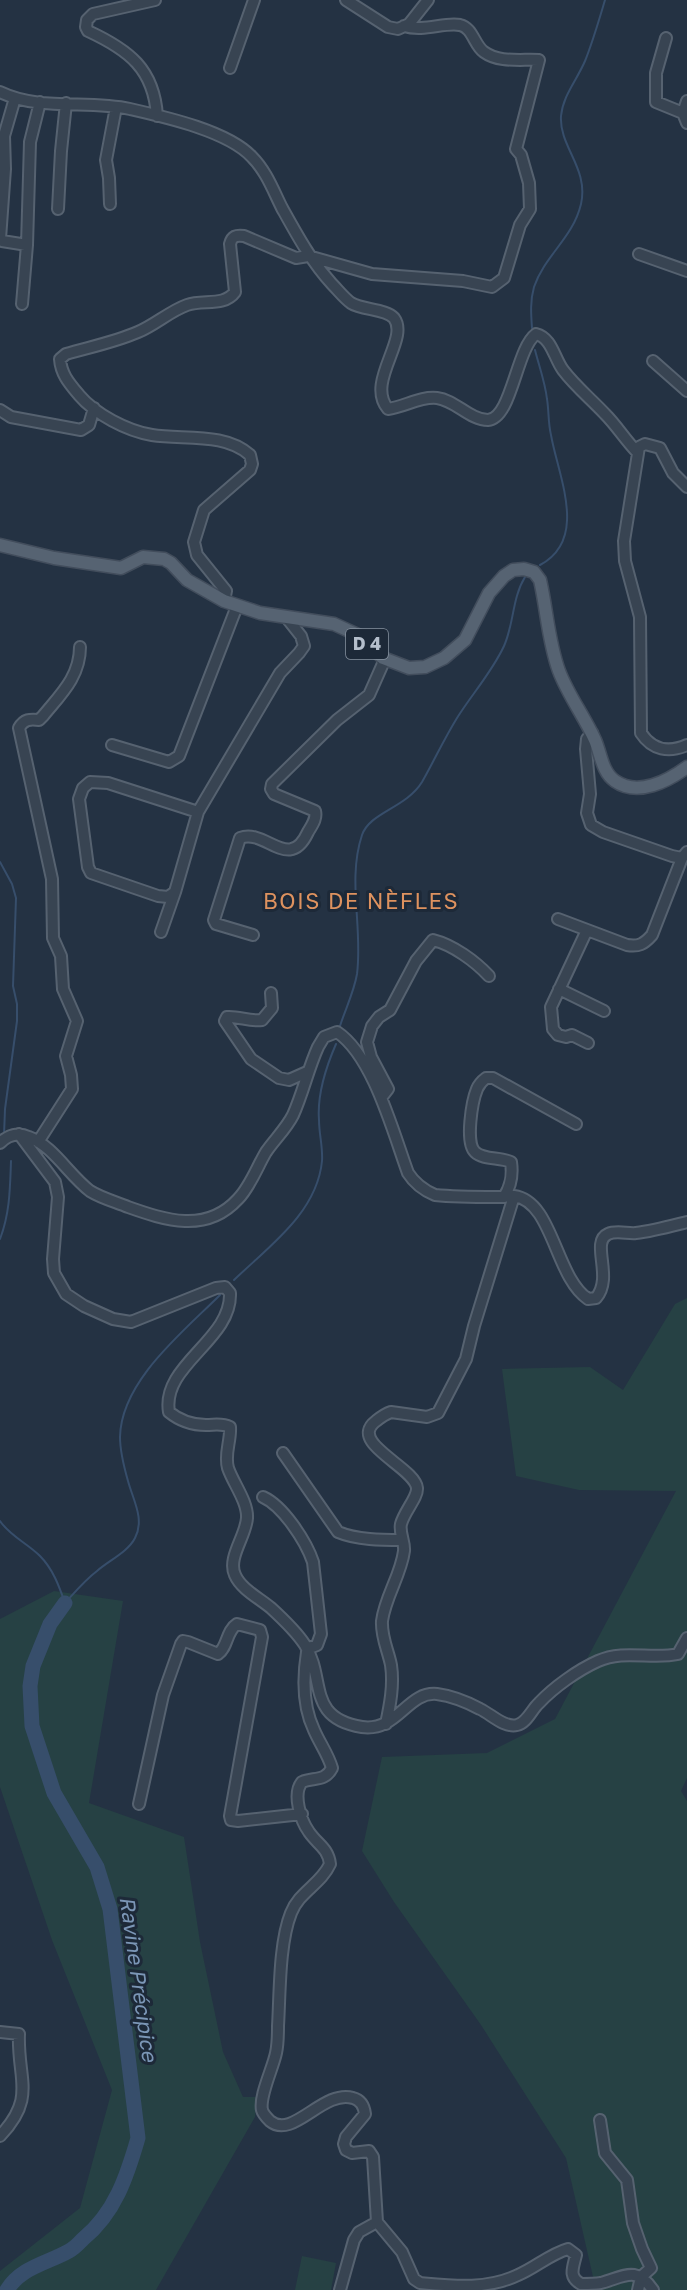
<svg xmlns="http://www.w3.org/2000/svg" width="687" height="2290" font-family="'Golos Text',sans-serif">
  <rect width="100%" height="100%" fill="#243243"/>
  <path fill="#264144" d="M687,1298V1778L681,1791L687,1801V2290H596L566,2158L481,2025L394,1902L362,1851L382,1757L487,1753L555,1719L676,1491L579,1490L516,1476L502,1369L590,1367L623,1390L675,1304Z
    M54,1591L123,1601L89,1803L184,1837L200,1942L223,2052L243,2097H257L255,2117L156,2290H0V2271L80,2208L112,2090L52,1940L0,1787V1619Z
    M302,2256L336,2263L331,2290H295Z"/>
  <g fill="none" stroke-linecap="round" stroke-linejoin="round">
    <path stroke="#374e6b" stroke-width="2" d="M532,328C531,314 530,301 534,287C545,255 573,238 581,204C589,168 559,147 561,116C563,95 577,80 585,61C593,41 599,20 605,0
      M535,350C539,366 545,382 547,399C549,411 548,423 551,435C558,476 589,539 540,565
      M0,862L12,884L16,898L13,986L17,1004V1021L5,1109L4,1135
      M340,1026C345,1010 354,992 357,974C363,928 347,880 362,835C370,812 406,808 422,782C434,761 444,739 457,718C472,694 492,672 504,646C514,624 512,598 525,577
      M0,1239C10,1213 10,1188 11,1161
      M234,1280C268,1247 317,1213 322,1161C323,1147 319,1134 319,1120C317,1095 326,1067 336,1044
      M0,1521C10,1536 27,1543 40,1556C53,1569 59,1586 65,1603C75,1592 85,1580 97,1571C108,1561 128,1552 135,1538C145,1519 133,1500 128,1481C124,1467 120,1451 120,1437C121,1381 184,1331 220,1295"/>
    <path stroke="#374e6b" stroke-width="15" d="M7,2290C21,2267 48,2263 69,2251C75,2248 79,2243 83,2239C115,2213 127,2176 138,2138L110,1909L97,1867L54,1793L32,1726L30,1686L33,1666L50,1624L65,1603"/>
    <defs>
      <path id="minor" d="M155,0L93,14L87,20L86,27L88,31C129,50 154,69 157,116
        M346,0L388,27L398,29L409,24L428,0
        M666,38L656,73V102L683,113
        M230,68L254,0
        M0,92C39,111 88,100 130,109C165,117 228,131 252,157C266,171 273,190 282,208C297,235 311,261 332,284C338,290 344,298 351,303C362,310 386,309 394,318C410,339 365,382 388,409C404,407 421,396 437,398C455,400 470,420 488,420C512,418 516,349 536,334C552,338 554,358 563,370C575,386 591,399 605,414C617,426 626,441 638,453
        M15,98L4,136L5,169L0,239L2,241L27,245
        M687,101L683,113L687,123
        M110,204L109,178L106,160L116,107
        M58,209L61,151L66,103
        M639,254L687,271
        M22,304L27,245L30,142L40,102
        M653,361L687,391
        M0,410L11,417L81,430L89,425L94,408
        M687,487L673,473L660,448L645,444L639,447L624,541L625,561L640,617L641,733C652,750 669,753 687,745
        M224,601L226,591L197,555L194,542L204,510L250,470L252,464L250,455C225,432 183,440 152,435C127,431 95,414 79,395C69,383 61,374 60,359L66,354C90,347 115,342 138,332C155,325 170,311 187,305C203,299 224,307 235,292L230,244C232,236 236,235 244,236L296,258L308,256L372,274L463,281L492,287L504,278L520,225L530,209L529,183L521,155L516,149L539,60C521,59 499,63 484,52C474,45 473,28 460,25C444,22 424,32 404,26
        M592,733L587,739L586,749L590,794L587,813L591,825L603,832L672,856L682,858L687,852
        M112,745L169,762L179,756L237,606
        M198,812L108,783L90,782L83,788L79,799L88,867L91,873L158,896L168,897L175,892L198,812L280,673L299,653L304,646L301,636L286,617
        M558,919L627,945C639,947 644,944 652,935L682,858
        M587,930L551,1007L553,1029L558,1035L566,1037L572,1035L588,1043
        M161,932L175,892
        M253,935L216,924L214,920L240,838C266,828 289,873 308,832C312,825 317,819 315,811L274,794L271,789L272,784L337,720L369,695L385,659
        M559,989L604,1011
        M271,993L272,1008L262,1020C250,1022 239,1016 227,1017L225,1021L251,1059L279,1078L289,1080L307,1072
        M381,1098L388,1089L371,1057L367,1042L372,1026L379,1017L390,1010L416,961L433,940C453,945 475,961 489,976
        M19,1134L55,1182L58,1197L53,1259L54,1273L66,1294L84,1306L113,1319L131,1322L216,1288L225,1287L230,1293C232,1340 161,1365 169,1412C180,1421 192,1425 206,1425C215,1425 222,1423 230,1427C231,1441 224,1454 228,1468C233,1483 248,1502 247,1518C246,1536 227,1558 235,1575C241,1589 259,1598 271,1608C283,1619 296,1631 305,1645C326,1679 306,1718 362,1727C398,1732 407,1691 437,1694C452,1696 467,1702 480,1709C491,1714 504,1728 517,1725C527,1723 532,1709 539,1703C554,1687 578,1670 598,1661C624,1649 652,1660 678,1654L687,1638
        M38,1142L72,1089L71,1075L66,1056L77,1021L63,989L61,956L53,938L52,879L19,728C24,719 30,719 39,720L43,716C60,695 80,677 80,647
        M0,1143C8,1135 18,1132 29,1137C53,1146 69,1175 90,1191C101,1198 116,1202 128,1207C165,1220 206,1234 238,1199C250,1187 257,1167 266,1152C274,1140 286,1129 293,1115C303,1093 308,1069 318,1047L324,1037L337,1032C373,1056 393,1132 408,1173C415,1184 423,1190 435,1195C455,1197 475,1197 496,1197C502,1197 509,1196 514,1196C553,1201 555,1277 588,1299L596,1298C614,1277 590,1242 608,1234C616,1230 628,1234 636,1233C653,1231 671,1226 687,1222
        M504,1197C511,1186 513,1176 511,1162C500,1157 483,1160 475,1152C465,1143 472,1101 477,1089C479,1084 482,1081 486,1078H493L576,1124
        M283,1453L338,1532C357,1540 382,1540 402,1540
        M263,1497C283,1506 306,1541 313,1562L321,1634L317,1645L307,1649
        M307,1652C303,1677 303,1707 314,1730C320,1744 328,1754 332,1768C325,1782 313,1777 302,1782C292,1794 301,1821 309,1832C318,1845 328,1848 330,1864C321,1884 299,1892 291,1913C279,1943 280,1993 278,2026C278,2035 278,2044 276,2053C273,2068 259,2096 262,2110C263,2114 267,2118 270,2121C293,2140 323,2089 353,2098C361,2100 364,2106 365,2114L346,2137L344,2144L346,2150L352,2153L369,2151L373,2157L377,2222L402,2252L414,2279L420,2283C453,2286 487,2290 518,2275C535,2268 550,2254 568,2249L576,2255C573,2268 568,2277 581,2284C587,2284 594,2284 601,2283C624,2277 636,2265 653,2290
        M386,1724C390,1705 394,1685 391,1665C388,1650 381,1637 382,1621C385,1597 401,1575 404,1551C405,1542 399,1533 401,1524C404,1512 418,1497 417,1488C415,1467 347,1443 376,1421C381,1417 385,1414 391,1412L427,1417L438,1413L466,1359L474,1326L514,1196
        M139,1804L163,1695L181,1644L183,1641L188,1642L218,1654C228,1647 226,1631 237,1624L260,1630L262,1637L230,1816L231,1820L238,1821L302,1814
        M0,2032L19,2034C17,2079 37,2097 0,2136
        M600,2120L605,2153L627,2180L633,2223L642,2249L651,2268L641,2277L638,2290
        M340,2290L354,2240L359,2232L377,2222"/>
      <path id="major" d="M0,545L54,558L121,568L143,557L164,559L171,563L187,580L224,601L260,613L334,624L358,635L383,658L409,668L425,667L444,658L465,640L489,593L504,576L513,570L524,569L534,572L540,580C547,610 548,641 559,671C568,695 584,716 595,740C601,754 602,772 615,781C638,797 668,781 687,767"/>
    </defs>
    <use href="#minor" stroke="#566270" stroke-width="14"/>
    <use href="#major" stroke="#424d5c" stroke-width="15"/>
    <use href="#minor" stroke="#384452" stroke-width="10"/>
    <use href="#major" stroke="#566372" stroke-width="12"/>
  </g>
  <g text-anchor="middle" stroke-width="6" stroke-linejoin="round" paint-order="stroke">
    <rect fill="#1d2938" stroke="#8792a0" stroke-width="1.5" x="346" y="629" width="42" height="30" rx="4.5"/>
    <g font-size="18" font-weight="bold" fill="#b5bfcc">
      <text x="367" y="650">D 4</text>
    </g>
    <g font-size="21" font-style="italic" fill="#7b96b6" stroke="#1d2938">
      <text transform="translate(138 1979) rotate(82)" y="7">Ravine Précipice</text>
    </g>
    <g font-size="22" letter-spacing="1.5" fill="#de925f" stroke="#1d2938">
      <text x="361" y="909">BOIS DE NÈFLES</text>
    </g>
  </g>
</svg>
